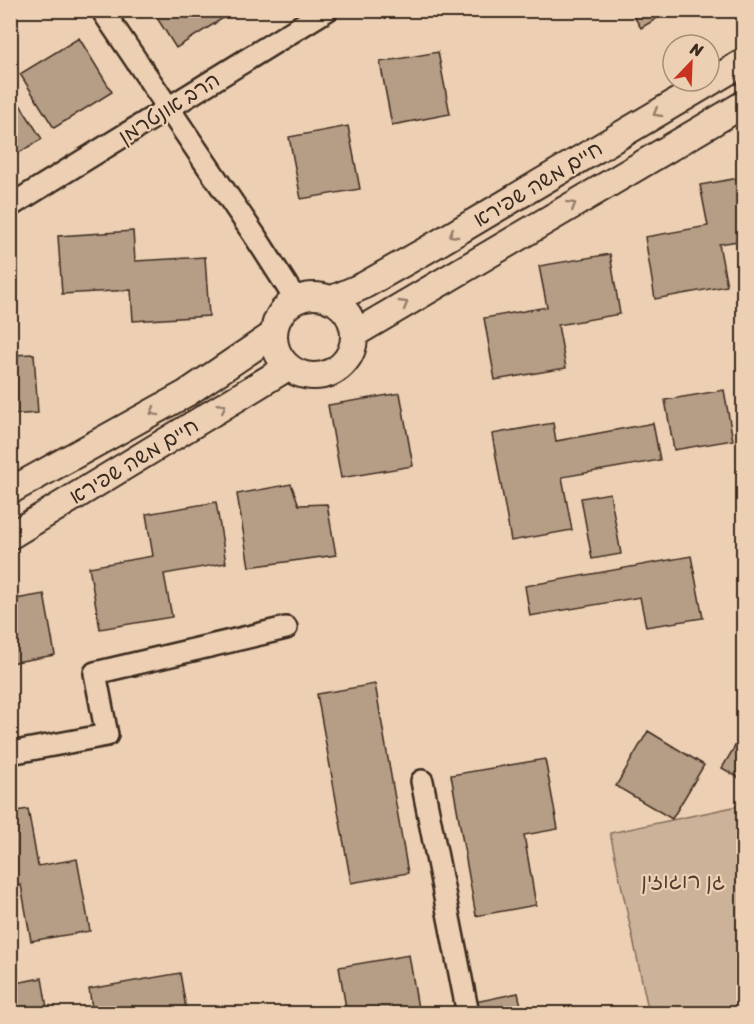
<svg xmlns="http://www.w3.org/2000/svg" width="754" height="1024" font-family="Sriracha,'Playpen Sans Hebrew',sans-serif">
  <rect width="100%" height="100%" fill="#edd0b4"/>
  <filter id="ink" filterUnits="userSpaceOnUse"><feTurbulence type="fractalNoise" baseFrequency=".0167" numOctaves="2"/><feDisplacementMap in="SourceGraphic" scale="12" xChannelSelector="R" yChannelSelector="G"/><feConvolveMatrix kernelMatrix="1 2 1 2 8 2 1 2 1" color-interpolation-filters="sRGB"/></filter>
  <g filter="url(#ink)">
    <path fill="#ccb299" stroke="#846e5c" stroke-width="1.5" d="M743,805V1013H649L610,833Z"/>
    <path fill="#b59d86" stroke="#3b2a1e" stroke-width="1.5" d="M152,10H236L176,48Z
      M630,10H671L641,28Z
      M79,38L112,92L54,128L20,74Z
      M438,52L450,114L392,125L380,62Z
      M10,89L42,139L10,158Z
      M348,126L360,189L301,199L289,137Z
      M744,177V240L719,244L727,286L655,299L645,237L708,226L700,185Z
      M133,231L135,261L205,257L209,316L133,321L131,290L62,294L58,236Z
      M610,254L620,314L558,325L566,368L495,380L484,318L547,307L539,266Z
      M34,354L38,413L10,415V355Z
      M724,390L733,440L674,450L665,400Z
      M400,393L413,466L341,478L328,405Z
      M553,423L556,441L653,423L660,460L562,477L572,530L511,541L492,434Z
      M291,484L299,505L327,504L336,555L249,567L237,494Z
      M610,493L621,554L592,559L581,498Z
      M216,502L226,563L164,574L172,617L100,629L89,567L153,556L146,514Z
      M691,556L703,618L646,627L640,597L530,616L525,586Z
      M44,594L55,655L10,663V600Z
      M375,684L408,873L351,883L317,694Z
      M648,731L704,765L672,819L616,786Z
      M744,731V781L722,768Z
      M545,759L558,829L524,835L536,905L476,916L451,775Z
      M28,809L38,866L77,859L90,931L31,941L21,885L10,887V812Z
      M409,955L419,1014H347L339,967Z
      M180,973L187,1014H93L89,989Z
      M42,978L48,1014H10V984Z
      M518,993L523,1014H478L475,1002Z"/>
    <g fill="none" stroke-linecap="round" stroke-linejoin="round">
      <defs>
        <path id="minor" d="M102,10L255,236L296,300
          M10,206L327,10
          M10,753L107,735L95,673L286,628
          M422,781L468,1014"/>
        <path id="tertiary" d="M274 336a40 40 0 1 1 80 0a40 40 0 1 1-80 0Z
          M330,300L363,286L425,251L744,62
          M354,334L744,104
          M10,491L187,393L274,334
          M10,536L288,367"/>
      </defs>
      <use href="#minor" stroke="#3b2a1e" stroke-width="26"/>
      <use href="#tertiary" stroke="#3b2a1e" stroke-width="30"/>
      <use href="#minor" stroke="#edd0b4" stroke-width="21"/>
      <use href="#tertiary" stroke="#edd0b4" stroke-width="26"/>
    </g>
    <defs><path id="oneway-chevron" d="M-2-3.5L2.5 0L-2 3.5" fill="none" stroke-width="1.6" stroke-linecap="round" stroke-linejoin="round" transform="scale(1.5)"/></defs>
    <g stroke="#947d69">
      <use href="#oneway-chevron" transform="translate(657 113) rotate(149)"/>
      <use href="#oneway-chevron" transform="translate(572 205) rotate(-31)"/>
      <use href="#oneway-chevron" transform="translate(453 234) rotate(149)"/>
      <use href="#oneway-chevron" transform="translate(404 304) rotate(-30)"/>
      <use href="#oneway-chevron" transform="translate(222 407) rotate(-32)"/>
      <use href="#oneway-chevron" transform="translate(154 412) rotate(151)"/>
    </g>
  </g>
  <g text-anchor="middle" stroke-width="4.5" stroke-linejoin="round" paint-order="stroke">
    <g font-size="21" fill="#3b2a1e" stroke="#edd0b4">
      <text transform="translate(169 108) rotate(-32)" y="7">הרב אונטרמן</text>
      <text transform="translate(538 184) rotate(-31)" y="7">חיים משה שפירא</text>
      <text transform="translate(134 461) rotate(-31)" y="7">חיים משה שפירא</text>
    </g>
    <g font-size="21" fill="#513e30" stroke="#edd0b4">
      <text x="683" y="888">גן רוגוזין</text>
    </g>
  </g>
  <rect width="754" height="1024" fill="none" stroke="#edd0b4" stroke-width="36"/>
  <rect x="18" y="18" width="718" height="988" fill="none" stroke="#3b2a1e" stroke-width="2" filter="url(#ink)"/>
  <g transform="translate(691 63) rotate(23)"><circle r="28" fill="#edd0b4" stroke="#a68e78" stroke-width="1.5"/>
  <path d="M0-4.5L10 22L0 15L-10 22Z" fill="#c8321e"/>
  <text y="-9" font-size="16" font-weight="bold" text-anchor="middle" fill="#3b2a1e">N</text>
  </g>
</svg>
